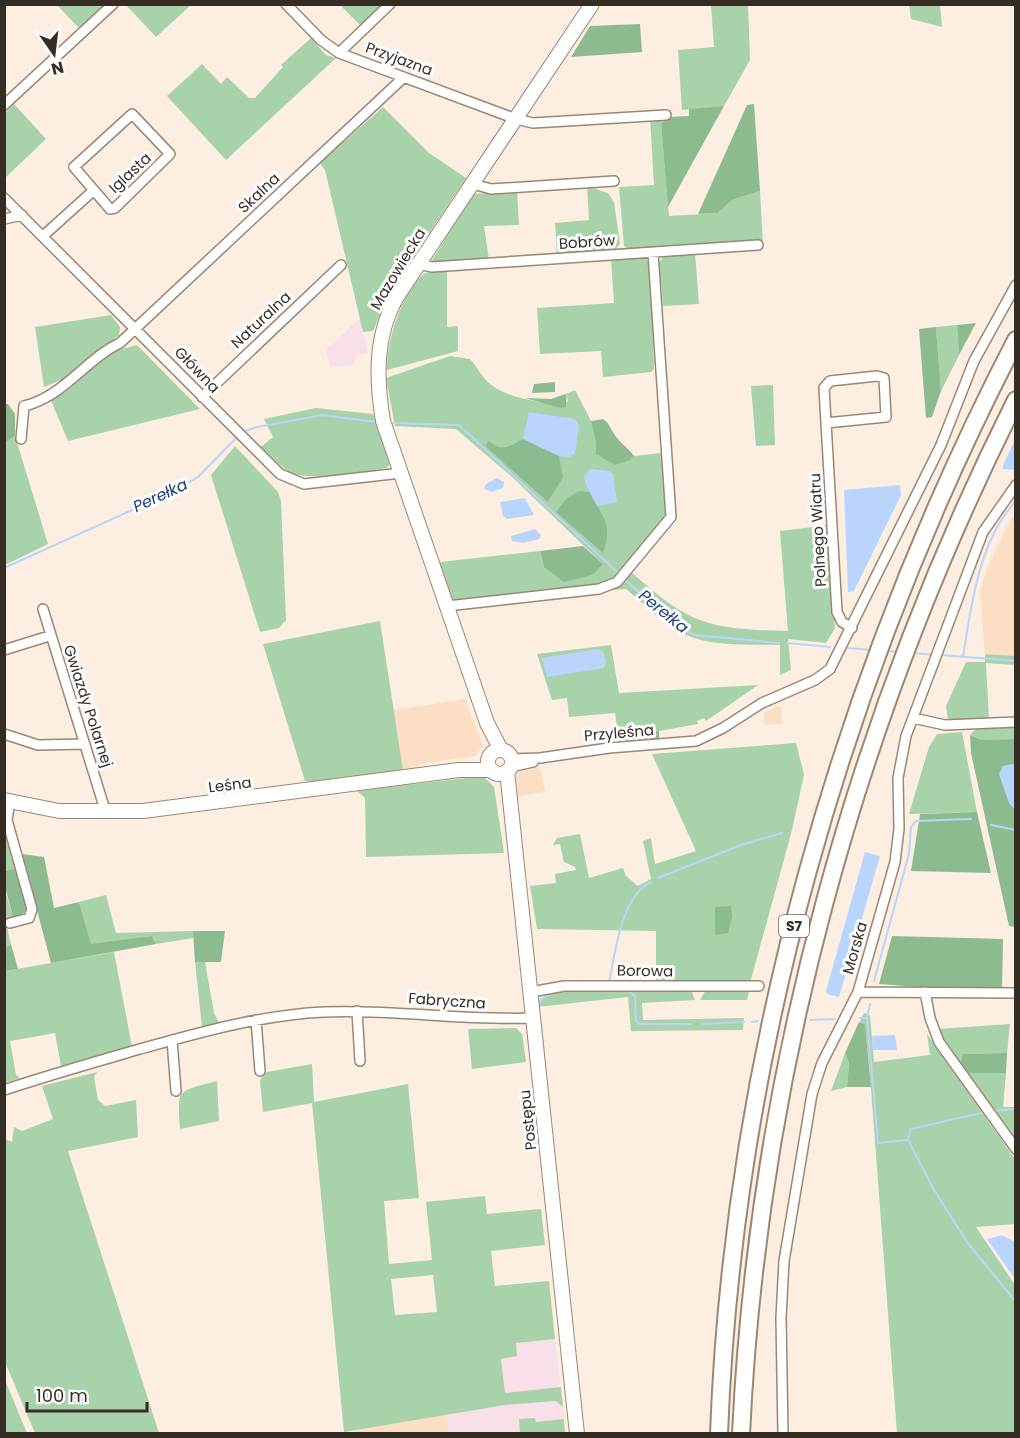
<svg xmlns="http://www.w3.org/2000/svg" width="1020" height="1438" font-family="Poppins,sans-serif">
  <rect width="100%" height="100%" fill="#fceee1"/>
  <path fill="#f9dfe7" d="M360,318L368,353L355,356L354,365L330,367L326,350Z
    M555,1339L560,1382L555,1388L505,1394L501,1359L517,1356L515,1343Z
    M556,1401L563,1407L564,1419L535,1422V1419L519,1420L520,1433L448,1434L446,1415L505,1405Z"/>
  <path fill="#fbdec3" d="M1015,516V656L985,654L980,590L988,566L1012,517Z
    M465,699L483,745L476,756L420,764L419,767L403,771L393,710Z
    M776,707H781L782,724L764,725V713Z
    M540,767L545,791L518,797L516,776L521,771Z
    M446,1415L448,1433H353L356,1430Z"/>
  <path fill="#a8d2aa" fill-rule="evenodd" d="M57,5H104L79,28Z
    M126,5H191L156,37Z
    M340,5H386L362,27Z
    M711,5H748L750,60L724,106L682,110L678,50L714,47Z
    M909,5H940L942,27L911,19Z
    M311,38L326,55L336,58L226,160L167,96L202,64L221,84L227,77L249,98H255L283,67L281,65Z
    M14,104L46,139L5,178V113Z
    M383,107L429,153L466,178L390,291L373,331L363,332L325,170L320,163Z
    M668,117L661,124L669,216L718,213L732,200L760,191L763,243L634,251L624,246L619,187L654,185L650,118Z
    M587,186L608,193L614,202L620,244L613,252L557,255L555,223L589,220Z
    M517,191L519,225L484,226L489,260L431,262L473,194Z
    M695,253L699,304L663,306L659,262L664,256Z
    M643,257L651,264L654,369L651,372L603,377L601,351L540,354L537,308L614,303L611,259Z
    M447,270V327L458,326V351L387,370C386,345 402,289 424,274C431,270 440,270 447,270Z
    M111,315L120,327L119,335L68,377L44,387L35,327Z
    M957,325L959,355L941,391L936,327Z
    M137,345L200,409L68,441L50,398L111,352Z
    M450,356L470,359C477,366 482,378 490,384C510,400 538,399 560,408L568,401L566,394L575,390L591,421L602,456L615,465L629,461L634,456L662,453L667,515L617,577L599,587L451,600L440,562L540,551L544,567L603,564L511,476L456,429L395,426L386,378ZM489,442L497,448L508,449L515,443L563,478L548,501L485,446Z
    M773,385L775,445L756,446L751,386Z
    M316,408L373,414L390,463L388,467C369,472 306,482 290,472C279,466 270,455 261,447L273,437L264,419Z
    M15,436L48,544L5,565L4,442Z
    M235,446L278,492L281,501L286,620L279,628L260,632L211,475Z
    M829,525L835,628L826,643L788,639L791,670L780,675V645C750,644 714,647 686,635C664,625 645,605 626,589L609,590L630,571C690,625 708,629 788,631L780,531Z
    M380,621L403,771L311,784L310,781H305L263,644Z
    M611,645L619,693L758,685L706,721L704,718L697,721L698,724L659,731L618,733L615,713L569,717L567,698L552,700L537,654Z
    M985,654L1015,656V665L986,663L989,719L948,720L946,706L966,662H985Z
    M1015,726V739L982,740L970,735L977,728Z
    M962,732L977,812L909,814L929,747L937,734Z
    M796,743L804,775L791,834L750,983L656,984V931L537,929L530,886L556,883L555,874L576,870L575,867L564,862L560,844L553,845L557,838L580,834L589,878L623,868L626,876L638,886L651,879L643,841L651,838L655,864L696,851L652,754Z
    M483,776L494,787L504,853L366,857L365,798L357,791Z
    M4,828L16,868L5,871H4Z
    M4,887L13,917L5,919L11,944L5,948Z
    M106,895L116,933L193,931V938L156,944L152,936L91,945L79,902Z
    M114,952L132,1047L61,1066L55,1033L10,1041L16,1075L20,1078L5,1083V971Z
    M195,962H205L214,1013L219,1023L202,1027Z
    M560,989L688,990L692,992L695,1000L642,1003L643,1020L744,1018L743,1030L631,1031L628,997L537,1007L539,1000Z
    M706,990L749,991L747,1000H700Z
    M864,1013L870,1015L874,1062L930,1055L927,1034L1015,1159V1224L976,1227L1015,1285V1433H897L869,1062L865,1024L860,1022Z
    M1010,1024L1007,1053L964,1054L960,1065L939,1036L937,1029Z
    M516,1028L522,1034L526,1062L472,1069L468,1029Z
    M845,1053L849,1063L847,1087L831,1091Z
    M312,1064L314,1102L408,1084L419,1198L384,1201L389,1264L432,1260L426,1202L485,1196L487,1214L541,1209L545,1245L491,1251L495,1286L549,1281L555,1339L516,1343L517,1356L501,1359L505,1393L561,1387L563,1407L556,1401L505,1405L344,1432L312,1103L263,1112L260,1080L267,1072ZM433,1275L437,1312L395,1315L391,1279Z
    M97,1072L94,1077L98,1100L105,1106L136,1100L138,1137L68,1151L159,1433H35L5,1362V1139L12,1142L14,1127L22,1131L53,1119L42,1086Z
    M966,1073H1006L1003,1107H1015V1141Z
    M217,1081L219,1121L180,1129C177,1087 177,1092 217,1081Z
    M5,1380L27,1433H5Z
    M535,1418L536,1422L564,1419L565,1433H520L519,1419Z"/>
  <path fill="#8dbb90" d="M640,24L642,52L571,57L590,26Z
    M754,104L760,191L732,200L718,213L698,214L747,105Z
    M724,106L668,207L661,124L668,117L689,116V109Z
    M976,323L959,355L957,325Z
    M936,327L941,391L932,417L926,418L919,329Z
    M555,382V392L532,393L534,384Z
    M566,394V407L560,408L525,398L551,399Z
    M5,404H8L15,414V436L5,442Z
    M603,419C609,423 609,426 613,432C618,442 627,446 634,456L629,461L615,465L596,454V442L591,421Z
    M523,439L559,456L563,478L548,502L485,446L489,441C503,453 509,446 523,439Z
    M579,491L590,492C601,516 614,523 603,553L556,512L566,499Z
    M583,546L603,564L592,575L564,582L544,567L540,551Z
    M659,731V739L618,741V733Z
    M970,735L982,740L1015,739V927L1009,926L971,753Z
    M977,812L991,873L911,871L920,814Z
    M22,854L44,857L54,908L79,902L91,944L152,936L156,944L51,963Z
    M16,868L27,908L23,914L13,917L5,887V871Z
    M731,906L732,917L728,933L715,935V907Z
    M193,931H225L221,962H195Z
    M892,936L1003,939L1002,990H957L879,984Z
    M11,944L18,969L5,971V948Z
    M859,1022L865,1024L871,1087H847L849,1063L845,1053Z
    M1007,1053L1006,1073H966L960,1065L963,1054Z"/>
  <path fill="#bad5fd" d="M529,412L575,419L579,426L575,453L570,457L559,456L523,439Z
    M1015,440V470L1003,469V465Z
    M590,469L609,471L613,474L617,502L597,506L586,485L584,475Z
    M497,478L504,482L503,488L492,492L484,489L486,484Z
    M900,485L901,495L854,591L848,592L844,490Z
    M525,498L534,515L507,519L503,516L500,502Z
    M535,529L541,535L539,539L523,543L512,541L511,536Z
    M598,649L603,652L606,661L604,668L547,677L542,658Z
    M1012,764L1015,765V810L1009,803L999,774L1003,766Z
    M865,852L880,856L839,997L827,994L826,991Z
    M895,1035L897,1050H873L872,1036Z
    M1002,1235L1015,1242V1279L987,1239Z"/>
  <g fill="none" stroke-linecap="round" stroke-linejoin="round">
    <path stroke="#bad5fd" stroke-width="2" d="M393,423L459,425L617,572
      M242,432L257,427L322,415L377,422
      M4,568L172,492L198,477L238,436
      M624,579L669,619L694,635L779,643
      M787,643L830,647
      M848,648L872,650
      M887,651L899,652
      M914,653L935,655
      M941,655L1016,661
      M963,657C971,606 979,540 1016,501
      M991,825L1016,830
      M658,878L741,845L782,833
      M609,981C616,950 621,897 651,882
      M874,981L909,854L911,827L916,821L971,819
      M627,990L635,996L636,1021L640,1024H692
      M538,1004L542,998L558,991
      M860,1018H867L878,1143L908,1140
      M867,1018L870,1004
      M810,1020L835,1019
      M752,1022L758,1021
      M541,1024L545,1067
      M702,1024L744,1022
      M994,1111L1016,1109
      M981,1113L915,1128L910,1130L908,1140L933,1188L967,1242L1016,1302"/>
    <defs>
      <path id="street" d="M286,4L321,40L339,53L516,119L533,123L666,115
        M339,53L390,4
        M4,105L113,4
        M132,114L170,154L115,208L110,209L74,167Z
        M473,184L491,189L614,181
        M4,198L280,474L304,484L401,473
        M4,219L22,215
        M43,236L93,191
        M418,264L432,267L758,245
        M202,397L341,265
        M826,423L886,417L884,378L877,376L830,381L824,388L837,612L842,622L852,628
        M21,439L24,406C63,397 86,359 120,343L403,78
        M447,606L599,589L617,582L671,517L653,253
        M43,609L106,813
        M4,650L49,636
        M913,718L945,725L1016,722
        M4,734L38,745L85,744
        M511,759L540,758L609,748L696,741L723,728L762,703L815,680L830,669L941,445L974,361L1016,285
        M510,767L533,762
        M10,923L29,918L32,909L7,820L10,801
        M531,992L564,986H759
        M858,992L1016,993
        M925,992L930,1018L939,1042L1016,1149
        M357,1011L360,1061
        M256,1020L260,1071
        M172,1040L176,1091
        M4,1090C49,1075 95,1062 140,1049C201,1032 261,1015 324,1012C394,1009 463,1021 534,1018
        M783,1434L781,1318L784,1261L812,1094L822,1063L858,992L895,862L899,829L898,778L906,736L983,532L1016,485"/>
      <path id="secondary" d="M501,750L487,723L383,421C376,378 375,337 396,298L592,4
        M488 762a12 12 0 1 1 24 0a12 12 0 1 1-24 0Z
        M507,771L577,1434
        M4,800L59,811H143L459,770H490"/>
      <path id="highway" d="M719,1434C733,1057 843,674 1016,340
        M741,1434C758,1075 855,721 1016,400"/>
    </defs>
    <use href="#street" stroke="#9c8773" stroke-width="12"/>
    <use href="#secondary" stroke="#9c8773" stroke-width="16"/>
    <use href="#highway" stroke="#9c8773" stroke-width="20"/>
    <use href="#street" stroke="#fff" stroke-width="9"/>
    <use href="#secondary" stroke="#fff" stroke-width="14"/>
    <use href="#highway" stroke="#fff" stroke-width="16"/>
  </g>
  <g text-anchor="middle" stroke-width="6" stroke-linejoin="round" paint-order="stroke">
    <rect fill="#fefefe" stroke="#716b65" stroke-width="1.5" x="779" y="915" width="30" height="22" rx="4.5"/>
    <g font-size="14" font-weight="bold" fill="#352c24">
      <text x="794" y="931">S7</text>
    </g>
    <g font-size="15" fill="#352c24" stroke="#fefefe">
      <text transform="translate(399 59) rotate(20)" y="5">Przyjazna</text>
      <text transform="translate(130 173) rotate(-43)" y="5">Iglasta</text>
      <text transform="translate(259 193) rotate(-43)" y="5">Skalna</text>
      <text transform="translate(587 242) rotate(-4)" y="5">Bobrów</text>
      <text transform="translate(398 269) rotate(-59)" y="5">Mazowiecka</text>
      <text transform="translate(261 320) rotate(-43)" y="5">Naturalna</text>
      <text transform="translate(197 370) rotate(46)" y="5">Główna</text>
      <text transform="translate(818 530) rotate(-93)" y="5">Polnego Wiatru</text>
      <text transform="translate(88 706) rotate(72)" y="5">Gwiazdy Polarnej</text>
      <text transform="translate(619 733) rotate(-5)" y="5">Przyleśna</text>
      <text transform="translate(230 785) rotate(-7)" y="5">Leśna</text>
      <text transform="translate(855 948) rotate(-74)" y="5">Morska</text>
      <text transform="translate(645 971) rotate(1)" y="5">Borowa</text>
      <text transform="translate(447 1001) rotate(4)" y="5">Fabryczna</text>
      <text transform="translate(528 1120) rotate(-96)" y="5">Postępu</text>
    </g>
    <g font-size="16" font-style="italic" fill="#163f79" stroke="#fefefe">
      <text transform="translate(160 495) rotate(-25)" y="6">Perełka</text>
      <text transform="translate(664 611) rotate(39)" y="6">Perełka</text>
    </g>
  </g>
  <rect width="1020" height="1438" fill="none" stroke="#352c24" stroke-width="12"/>
  <g transform="translate(54 54) rotate(166)" stroke="#fefefe" stroke-width="4.5" paint-order="stroke">
  <path d="M0-4.5L10 22L0 15L-10 22Z" fill="#352c24"/>
  <text y="-9" font-size="16" font-weight="bold" text-anchor="middle" fill="#352c24">N</text>
  </g>
  <path d="M27 1402v9h120v-9" fill="none" stroke="#352c24" stroke-width="3"/>
  <text x="36" y="1402" font-size="18" fill="#352c24" stroke="#fefefe" stroke-width="4.5" paint-order="stroke">100 m</text>
</svg>
